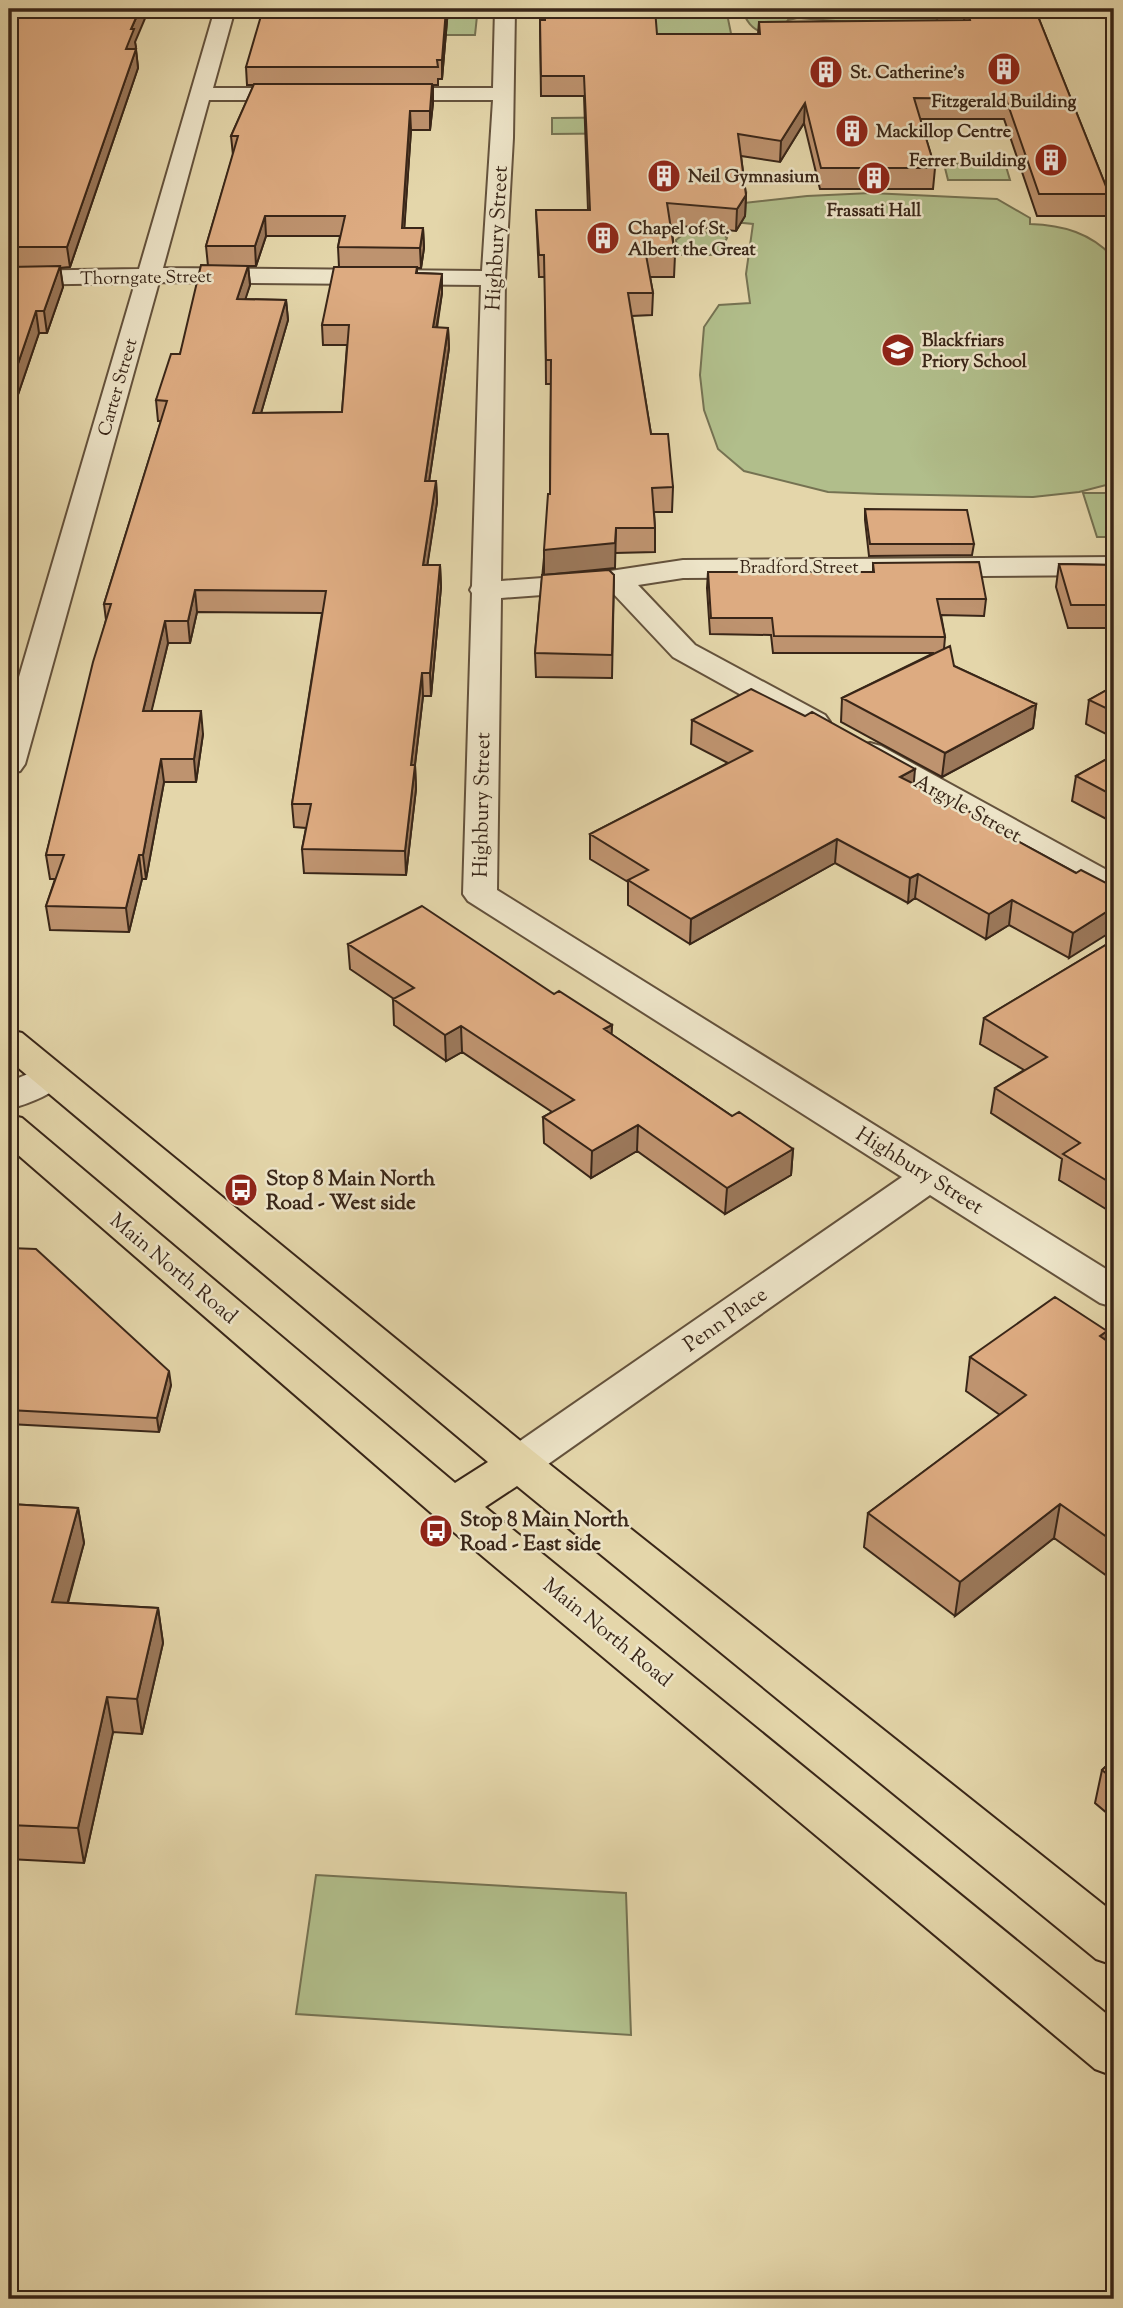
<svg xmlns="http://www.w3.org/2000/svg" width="1123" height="2308" font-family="'Sorts Mill Goudy',serif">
  <rect width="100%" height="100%" fill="#e4d6aa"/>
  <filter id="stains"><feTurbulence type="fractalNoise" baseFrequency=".00286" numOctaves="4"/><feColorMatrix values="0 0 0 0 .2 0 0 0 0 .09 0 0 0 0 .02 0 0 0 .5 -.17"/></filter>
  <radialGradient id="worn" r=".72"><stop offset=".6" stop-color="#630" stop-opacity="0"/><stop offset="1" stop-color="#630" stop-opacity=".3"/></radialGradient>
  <path fill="#b1be8b" stroke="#757252" stroke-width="2" d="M645,9H726L734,48L668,49L641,16Z
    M743,9H940L937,20L924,28L798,18L788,20C775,43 747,33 743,9Z
    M354,16H477L475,35H350Z
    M651,117L652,133L552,134V118Z
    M1005,163L1010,180H948L944,164Z
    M871,193L997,199L1030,218V224C1063,225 1091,233 1114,258V483L1079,492L1033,497L879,494L828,492L744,471L718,449L704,410L700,375L704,327L719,305L750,303L746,274L753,224L693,218L744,203L807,196Z
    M700,232L723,234L727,238L723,246L724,251L729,254L687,256L678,254L676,240L685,233Z
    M1083,493H1114V537H1097Z
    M316,1875L626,1893L631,2035L296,2014Z"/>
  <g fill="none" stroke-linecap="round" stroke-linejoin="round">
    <defs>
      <path id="street" d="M215,9H235L213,88H301L308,90L311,94L308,98L301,100H209L163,268L482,271L493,100H379L372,98L369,94L372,90L379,88H493L495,9H515L513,138L505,280L501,581L584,575L683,560L1114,557V575L683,578L638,585L695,645L825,715L830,722L825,729L814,731L803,729L673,657L610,590L501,598L497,890L1114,1274V1307L1100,1303L930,1195L534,1474L519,1479L504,1474L497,1463L504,1452L902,1177L468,901L463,894L472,593L470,590L472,586L481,285L159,282L25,764L20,771L9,774V711L135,283L9,285V271L139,269Z
        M870,743L881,746L1114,874V898L1102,895L859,760L854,753L859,746Z
        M51,1064L64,1068L70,1076C58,1093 28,1104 9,1109V1082Z"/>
      <path id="highway" d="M9,1030L22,1033L534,1452L1114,1913V1965L1096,1959L517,1486L485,1507L1114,2020V2076L1095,2069L437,1518L9,1147V1115L22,1118L455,1483L488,1462L9,1060Z"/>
    </defs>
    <use href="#street" stroke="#64523c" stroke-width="4"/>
    <use href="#highway" stroke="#392618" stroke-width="4"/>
    <use href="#street" fill="#ede4c8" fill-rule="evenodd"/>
    <use href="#highway" fill="#e4d6aa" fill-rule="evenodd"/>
  </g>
  <path fill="#be936f" stroke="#392618" stroke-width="2" fill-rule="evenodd" d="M9,9L135,42L138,68L70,267L60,268L63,287L47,333H39L9,421Z
    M448,9L442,79H438V85H433V103L430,130H411L404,228H423L424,248L421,268H417V273L442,274V293L437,328H448L449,348L429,481H436L437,502L427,565H440L441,587L431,696H423L415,765L416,789L406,875L304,873L302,849L306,828L294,827L292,804L322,613L197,612L190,643H168L151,711L203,734L196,782H164L146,879H142L129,932L50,930L46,906L55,879H50L46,855L106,620L104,604L161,421H158L156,400L180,354L208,266L206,246L233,155L231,136L254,85H247L246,67ZM266,236H340L338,247L339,267L322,325L323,345H347L342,412L261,413L288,320L286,300L245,299L250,285L248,266H256Z
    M965,9H1035L1109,194L1106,216H1037L1004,119H920L935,168L933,189H820L804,123L780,162L741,156L746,195L745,216L736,231L671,225L675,255L674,277H650L653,293L652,315L632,316L651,434L673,487L672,512H654L655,528V552L615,553V568L566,573L614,575L612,678L536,677L535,653L550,494L551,384H546L545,277H539L536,210H588L584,96H541L540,20L657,34H758L759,22L964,21Z
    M865,509L974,544L972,555L869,556L865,520Z
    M873,563L986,599L984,616L941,615L945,637L944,649L954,666L1036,704L1033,728L942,777L841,722L842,698L934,653H773L771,635L710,634L707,588L708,572H873Z
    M1059,564L1114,565V628H1068L1056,587Z
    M1114,686V738L1086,724L1089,700Z
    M692,720L913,784L996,825L995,829L1076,873L1114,887L1069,958L1009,925L986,939L915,898L908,903L835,863L690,944L628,905V882L590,859V834L728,763L691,744Z
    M1114,755V823L1072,801L1076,776Z
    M1114,940V1214L1059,1180L1062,1159L991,1113L995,1088L1024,1070L980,1044L984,1018Z
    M348,944L554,994L612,1025L611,1034L732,1116L793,1149L791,1175L725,1214L637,1151L591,1178L544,1143L543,1117L552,1112L462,1052L446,1061L394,1025L393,999H394L350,969Z
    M9,1248L171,1385L159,1432L9,1424Z
    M1106,1340L1114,1346V1581L1054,1538L955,1616L864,1547L868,1513L1000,1415L966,1391L970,1357Z
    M9,1504L78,1508L84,1543L68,1603L158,1608L163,1643L142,1734L113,1732L84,1863L9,1859Z
    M1114,1759V1819L1095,1803L1102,1770Z"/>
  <path fill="#9b785a" stroke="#392618" stroke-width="2" d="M140,9H149L135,42L136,47L128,68L126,49L131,29Z
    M446,9H448L442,79V60Z
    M136,49L138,68L70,267L67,247Z
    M432,84L433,103L430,130V111Z
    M805,103L804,123L780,162L781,141Z
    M410,111L411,130L403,248L402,228Z
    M746,195L745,216L736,231L737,209Z
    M265,216L266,236L256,266L255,246Z
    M423,228L424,248L421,268L420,248Z
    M60,266L63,287L47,333L44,311Z
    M248,266L250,285L239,319L237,299Z
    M442,274V293L433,348V327Z
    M286,300L288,320L255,434L253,413Z
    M36,311L39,333L9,421V390Z
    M448,328L449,348L426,502L425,481Z
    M436,481L437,502L424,587L423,565Z
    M616,528L615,568L544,575V550Z
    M440,565L441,587L431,696L430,673Z
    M195,590L197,612L190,643L188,621Z
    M165,621L168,643L146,734L143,711Z
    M422,673L423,696L412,789L411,765Z
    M1036,704L1033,728L942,777L945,753Z
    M201,711L203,734L196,782L194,759Z
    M161,759L164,782L146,879L143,855Z
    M415,765L416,789L406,875L405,851Z
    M915,769L913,793L900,777Z
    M837,839L835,863L690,944L691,919Z
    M139,855L142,879L129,932L126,908Z
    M918,874L915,898L908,903L910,878Z
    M1012,900L1009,925L986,939L989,914Z
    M1114,907V930L1069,958L1073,933Z
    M612,1025L611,1050L604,1029Z
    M461,1026L462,1052L446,1061L445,1035Z
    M638,1125L637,1151L591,1178L592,1151Z
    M793,1149L791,1175L725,1214L727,1188Z
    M1107,1331L1101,1365L1100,1336Z
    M169,1371L171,1385L159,1432L157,1418Z
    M1060,1504L1054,1538L955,1616L960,1582Z
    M78,1508L84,1543L58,1637L52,1602Z
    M158,1608L163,1643L142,1734L137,1699Z
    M107,1697L113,1732L84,1863L78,1828Z"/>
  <path fill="#ddab81" stroke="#392618" stroke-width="2" d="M9,9H140L131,29H134L126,49H136L67,247H9Z
    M263,9H446L442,60H437L438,67H246Z
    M545,9H655L657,34H760L759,22L970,20L967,9H1035L1109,194H1039L1006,99L914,98L935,168H821L805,103L781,141L738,134L746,195L737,209L667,203L675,255H646L653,293H628L651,434H668L673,487L652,488L655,528H616L615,543L544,550L548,494H550L551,360H546L544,255H539L536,210H590L584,76H541L540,20H545Z
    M254,84H432L430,111H410L402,228H423L420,248L338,247L345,216H265L255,246H206L238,136H231Z
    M201,265L248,266L237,299L286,300L253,413L342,412L349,325H322L334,267H417L416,273L442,274L433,327L448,328L425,481H436L423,565H440L430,673H422L411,765H415L405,851L302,849L311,804H292L326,591L195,590L188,621H165L143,711H201L194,759H161L143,855H139L126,908L46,906L64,855H46L93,662L111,604H104L167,401L156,400L171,354H180Z
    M60,266L44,311H36L9,390V267Z
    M865,509L967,510L974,544H870Z
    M979,562L986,599H937L945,637L774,636L772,618H711L708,572H874L873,563Z
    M1059,564L1114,565V605H1071Z
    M609,570L614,575L612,655L535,653L542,575Z
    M950,646L954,666L1036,704L945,753L842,698Z
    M1114,686V712L1089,700Z
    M751,689L805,716L812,712L915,769L900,777L996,825L992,827L1076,873L1081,870L1114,887V907L1073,933L1012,900L989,914L918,874L910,878L837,839L691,919L628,880L648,870L590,834L752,751L692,720Z
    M1114,755V796L1076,776Z
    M422,906L554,994L559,991L612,1025L604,1029L732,1116L739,1112L793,1149L727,1188L638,1125L592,1151L543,1117L574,1100L461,1026L445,1035L393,999L414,988L348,944Z
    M1114,940V1185L1063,1154L1080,1143L995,1088L1047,1057L984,1018Z
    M9,1248L36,1249L169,1371L157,1418L9,1410Z
    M1055,1297L1107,1331L1100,1336L1114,1346V1542L1060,1504L960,1582L868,1513L1026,1395L970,1357Z
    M9,1504L78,1508L52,1602L158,1608L137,1699L107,1697L78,1828L9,1825Z
    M1114,1759V1780L1102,1770Z"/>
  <defs>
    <symbol id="building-disc" viewBox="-11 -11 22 22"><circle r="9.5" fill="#8f2418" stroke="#ede4c8"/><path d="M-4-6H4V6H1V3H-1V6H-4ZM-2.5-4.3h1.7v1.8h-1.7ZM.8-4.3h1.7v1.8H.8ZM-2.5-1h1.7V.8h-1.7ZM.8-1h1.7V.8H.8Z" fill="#fff"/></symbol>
    <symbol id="school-disc" viewBox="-11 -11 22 22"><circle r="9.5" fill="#8f2418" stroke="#ede4c8"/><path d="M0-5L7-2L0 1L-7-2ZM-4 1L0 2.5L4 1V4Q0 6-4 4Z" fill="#fff"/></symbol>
    <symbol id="bus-disc" viewBox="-11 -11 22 22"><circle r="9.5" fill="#8f2418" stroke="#ede4c8"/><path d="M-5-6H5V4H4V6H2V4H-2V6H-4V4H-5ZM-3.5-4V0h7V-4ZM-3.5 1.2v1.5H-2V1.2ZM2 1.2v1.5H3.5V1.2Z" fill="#fff"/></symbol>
  </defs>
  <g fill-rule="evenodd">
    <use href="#building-disc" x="985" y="50" width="38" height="38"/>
    <use href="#building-disc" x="807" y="53" width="38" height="38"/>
    <use href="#building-disc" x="833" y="112" width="38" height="38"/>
    <use href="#building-disc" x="1032" y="141" width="38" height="38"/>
    <use href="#building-disc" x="645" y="157" width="38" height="38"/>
    <use href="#building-disc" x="855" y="159" width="38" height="38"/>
    <use href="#building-disc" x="584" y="219" width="38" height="38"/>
    <use href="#school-disc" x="879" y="331" width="38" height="38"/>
    <use href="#bus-disc" x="222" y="1171" width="38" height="38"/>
    <use href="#bus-disc" x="417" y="1512" width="38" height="38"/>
  </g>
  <g text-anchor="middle" stroke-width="5" stroke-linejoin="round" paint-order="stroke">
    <g font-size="18" font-weight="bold" fill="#392618" stroke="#ede4c8" text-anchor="start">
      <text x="850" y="78">St. Catherine's</text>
      <text x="1004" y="107" text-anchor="middle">Fitzgerald Building</text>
      <text x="876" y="137">Mackillop Centre</text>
      <text x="1026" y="166" text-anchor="end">Ferrer Building</text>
      <text x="688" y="182">Neil Gymnasium</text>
      <text x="874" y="216" text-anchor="middle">Frassati Hall</text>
      <text x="628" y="234">Chapel of St.<tspan x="628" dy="21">Albert the Great</tspan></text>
      <text x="922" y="346">Blackfriars<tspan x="922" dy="21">Priory School</tspan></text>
    </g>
    <g font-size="18" fill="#392618" stroke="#ede4c8">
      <text transform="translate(146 277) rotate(-1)" y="6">Thorngate Street</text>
      <text transform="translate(117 387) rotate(-74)" y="6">Carter Street</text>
      <text x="799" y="573">Bradford Street</text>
    </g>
    <g font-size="21" fill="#392618" stroke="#ede4c8">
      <text transform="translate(496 238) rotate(-87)" y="7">Highbury Street</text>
      <text transform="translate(481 805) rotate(-89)" y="7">Highbury Street</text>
      <text transform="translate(968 808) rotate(29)" y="7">Argyle Street</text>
      <text transform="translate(920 1170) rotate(32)" y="7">Highbury Street</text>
      <text transform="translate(174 1268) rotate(40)" y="7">Main North Road</text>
      <text transform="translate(725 1319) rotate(-35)" y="7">Penn Place</text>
      <text transform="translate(608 1632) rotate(39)" y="7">Main North Road</text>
    </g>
    <g font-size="21" font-weight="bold" fill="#392618" stroke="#ede4c8" text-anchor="start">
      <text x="266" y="1185">Stop 8 Main North<tspan x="266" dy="24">Road - West side</tspan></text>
      <text x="460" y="1526">Stop 8 Main North<tspan x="460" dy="24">Road - East side</tspan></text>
    </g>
  </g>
  <rect width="1123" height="2308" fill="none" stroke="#e4d6aa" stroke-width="35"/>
  <rect x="10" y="10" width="1102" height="2287" fill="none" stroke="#392618" stroke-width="3.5"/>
  <rect x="18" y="18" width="1088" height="2273" fill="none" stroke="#392618" stroke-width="2"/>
  <rect width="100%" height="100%" filter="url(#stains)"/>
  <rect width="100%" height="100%" fill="url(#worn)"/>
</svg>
